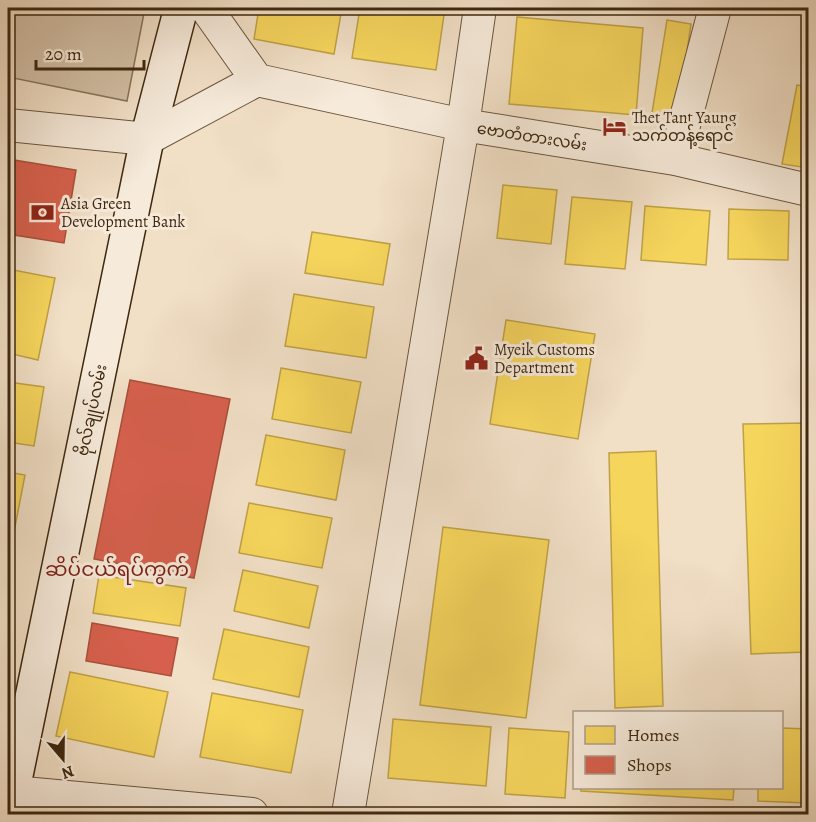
<svg xmlns="http://www.w3.org/2000/svg" width="816" height="822" font-family="Alegreya,'Noto Sans Myanmar',serif">
  <rect width="100%" height="100%" fill="#f1dfc6"/>
  <filter id="stains"><feTurbulence type="fractalNoise" baseFrequency=".00333" numOctaves="4"/><feColorMatrix values="0 0 0 0 .2 0 0 0 0 .09 0 0 0 0 .02 0 0 0 .5 -.17"/></filter>
  <radialGradient id="worn" r=".72"><stop offset=".6" stop-color="#630" stop-opacity="0"/><stop offset="1" stop-color="#630" stop-opacity=".3"/></radialGradient>
  <path fill="#d3c0a7" stroke="#88745c" stroke-width="1.5" d="M8,8H145L127,101L8,77Z"/>
  <path fill="#f6d55c" stroke="#bfa145" stroke-width="1.5" d="M259,8H342L334,54L254,39Z
    M360,8H445L436,70L352,58Z
    M517,8H593L592,14Z
    M517,17L643,28L636,115L509,104Z
    M667,20L691,24L677,118L652,113Z
    M797,85L808,87V168L782,164Z
    M503,185L557,190L551,244L497,238Z
    M572,197L632,202L625,269L565,264Z
    M645,206L710,211L706,265L641,260Z
    M729,209L789,211L788,260L728,259Z
    M805,217H808V281H802Z
    M312,232L390,244L383,285L305,273Z
    M8,269L55,278L38,360L8,353Z
    M294,294L374,307L366,358L285,346Z
    M506,320L595,334L578,439L490,424Z
    M281,368L361,382L351,433L272,419Z
    M8,382L44,387L34,446L8,442Z
    M808,423V652L751,654L743,424Z
    M266,435L345,450L336,500L256,485Z
    M656,451L663,706L615,708L609,453Z
    M8,472L25,475L9,558H8Z
    M249,503L332,518L322,568L239,553Z
    M443,527L549,540L526,718L420,705Z
    M243,570L318,586L309,628L234,611Z
    M99,575L186,588L180,626L93,613Z
    M224,629L309,647L299,697L213,679Z
    M70,672L168,692L154,757L56,736Z
    M212,693L303,710L291,773L200,757Z
    M393,719L491,727L486,786L388,778Z
    M509,728L569,732L565,798L505,794Z
    M782,728L808,729V803L758,801V788H782Z
    M581,788H734L733,800L581,791Z"/>
  <path fill="#d6604d" stroke="#a8503b" stroke-width="1.5" d="M8,159L76,170L64,243L8,234Z
    M130,380L230,399L194,578L94,559Z
    M92,623L178,638L171,676L86,661Z"/>
  <g fill="none" stroke-linecap="round" stroke-linejoin="round">
    <defs>
      <path id="street" d="M257,80L463,125L675,159L808,190
        M8,125L147,139L257,80L206,8
        M675,159L715,8
        M13,792L252,814
        M348,814L463,125L480,8"/>
      <path id="secondary" d="M8,814L147,139L181,8"/>
    </defs>
    <use href="#street" stroke="#6b563e" stroke-width="34"/>
    <use href="#secondary" stroke="#3e2910" stroke-width="36"/>
    <use href="#street" stroke="#f6eada" stroke-width="32"/>
    <use href="#secondary" stroke="#f6eada" stroke-width="33"/>
  </g>
  <defs>
    <symbol id="hotel-bare" viewBox="-9 -9 18 18"><path d="M-6-4.5h1.5V1H6V5H4.5V3h-9V5H-6ZM-4 0a1.8 1.8 0 1 1 3.6 0ZM.5 0V-2.5h3Q6-2.5 6 0Z" fill="#8f2418" stroke="#f6eada" stroke-width="2.5" paint-order="stroke"/></symbol>
    <symbol id="bank-bare" viewBox="-9 -9 18 18"><path d="M-6-4H6V4H-6ZM0-2.3a2.3 2.3 0 1 0 0 4.6a2.3 2.3 0 1 0 0-4.6Z" fill="#8f2418" stroke="#f6eada" stroke-width="2.5" paint-order="stroke"/></symbol>
    <symbol id="civic-bare" viewBox="-9 -9 18 18"><path d="M-.6-6.5H3V-4.5H.6V-3L4-1V1h2V6H-6V1h2V-1L-.6-3ZM-1.2 2.5V6h2.4V2.5Z" fill="#8f2418" stroke="#f6eada" stroke-width="2.5" paint-order="stroke"/></symbol>
  </defs>
  <g fill-rule="evenodd">
    <use href="#hotel-bare" x="598" y="110" width="33" height="33"/>
    <use href="#bank-bare" x="26" y="196" width="33" height="33"/>
    <use href="#civic-bare" x="460" y="342" width="33" height="33"/>
  </g>
  <g text-anchor="middle" stroke-width="6" stroke-linejoin="round" paint-order="stroke">
    <g font-size="16" fill="#3e2910" stroke="#f6eada" text-anchor="start">
      <text x="632" y="123">Thet Tant Yaung<tspan x="632" dy="18">သက်တန့်ရောင်</tspan></text>
      <text x="61" y="209">Asia Green<tspan x="61" dy="18">Development Bank</tspan></text>
      <text x="494" y="355">Myeik Customs<tspan x="494" dy="18">Department</tspan></text>
    </g>
    <g font-size="16" fill="#3e2910" stroke="#f6eada">
      <text transform="translate(532 136) rotate(9)" y="6">ဗောတံတားလမ်း</text>
      <text transform="translate(91 410) rotate(-78)" y="6">ဗိုလ်ချုပ်လမ်း</text>
    </g>
    <g font-size="20" fill="#7a1f14" stroke="#f6eada">
      <text x="117" y="576">ဆိပ်ငယ်ရပ်ကွက်</text>
    </g>
  </g>
  <rect width="816" height="822" fill="none" stroke="#f1dfc6" stroke-width="30"/>
  <rect x="9" y="9" width="798" height="804" fill="none" stroke="#3e2910" stroke-width="3"/>
  <rect x="15" y="15" width="786" height="792" fill="none" stroke="#3e2910" stroke-width="1.5"/>
  <rect x="573" y="711" width="210" height="78" fill="#f6eada" stroke="#ac9d89" stroke-width="1.5"/>
  <rect x="585" y="726" width="30" height="18" fill="#f6d55c" stroke="#ac9d89" stroke-width="1.5"/>
  <text x="627" y="741" font-size="18" fill="#3e2910">Homes</text>
  <rect x="585" y="756" width="30" height="18" fill="#d6604d" stroke="#ac9d89" stroke-width="1.5"/>
  <text x="627" y="771" font-size="18" fill="#3e2910">Shops</text>
  <g transform="translate(63 759) rotate(160)" stroke="#f6eada" stroke-width="4.5" paint-order="stroke">
  <path d="M0-4.5L10 22L0 15L-10 22Z" fill="#3e2910"/>
  <text y="-9" font-size="16" font-weight="bold" text-anchor="middle" fill="#3e2910">N</text>
  </g>
  <path d="M36 60v9h108v-9" fill="none" stroke="#3e2910" stroke-width="3"/>
  <text x="45" y="60" font-size="18" fill="#3e2910" stroke="#f6eada" stroke-width="4.5" paint-order="stroke">20 m</text>
  <rect width="100%" height="100%" filter="url(#stains)"/>
  <rect width="100%" height="100%" fill="url(#worn)"/>
</svg>
